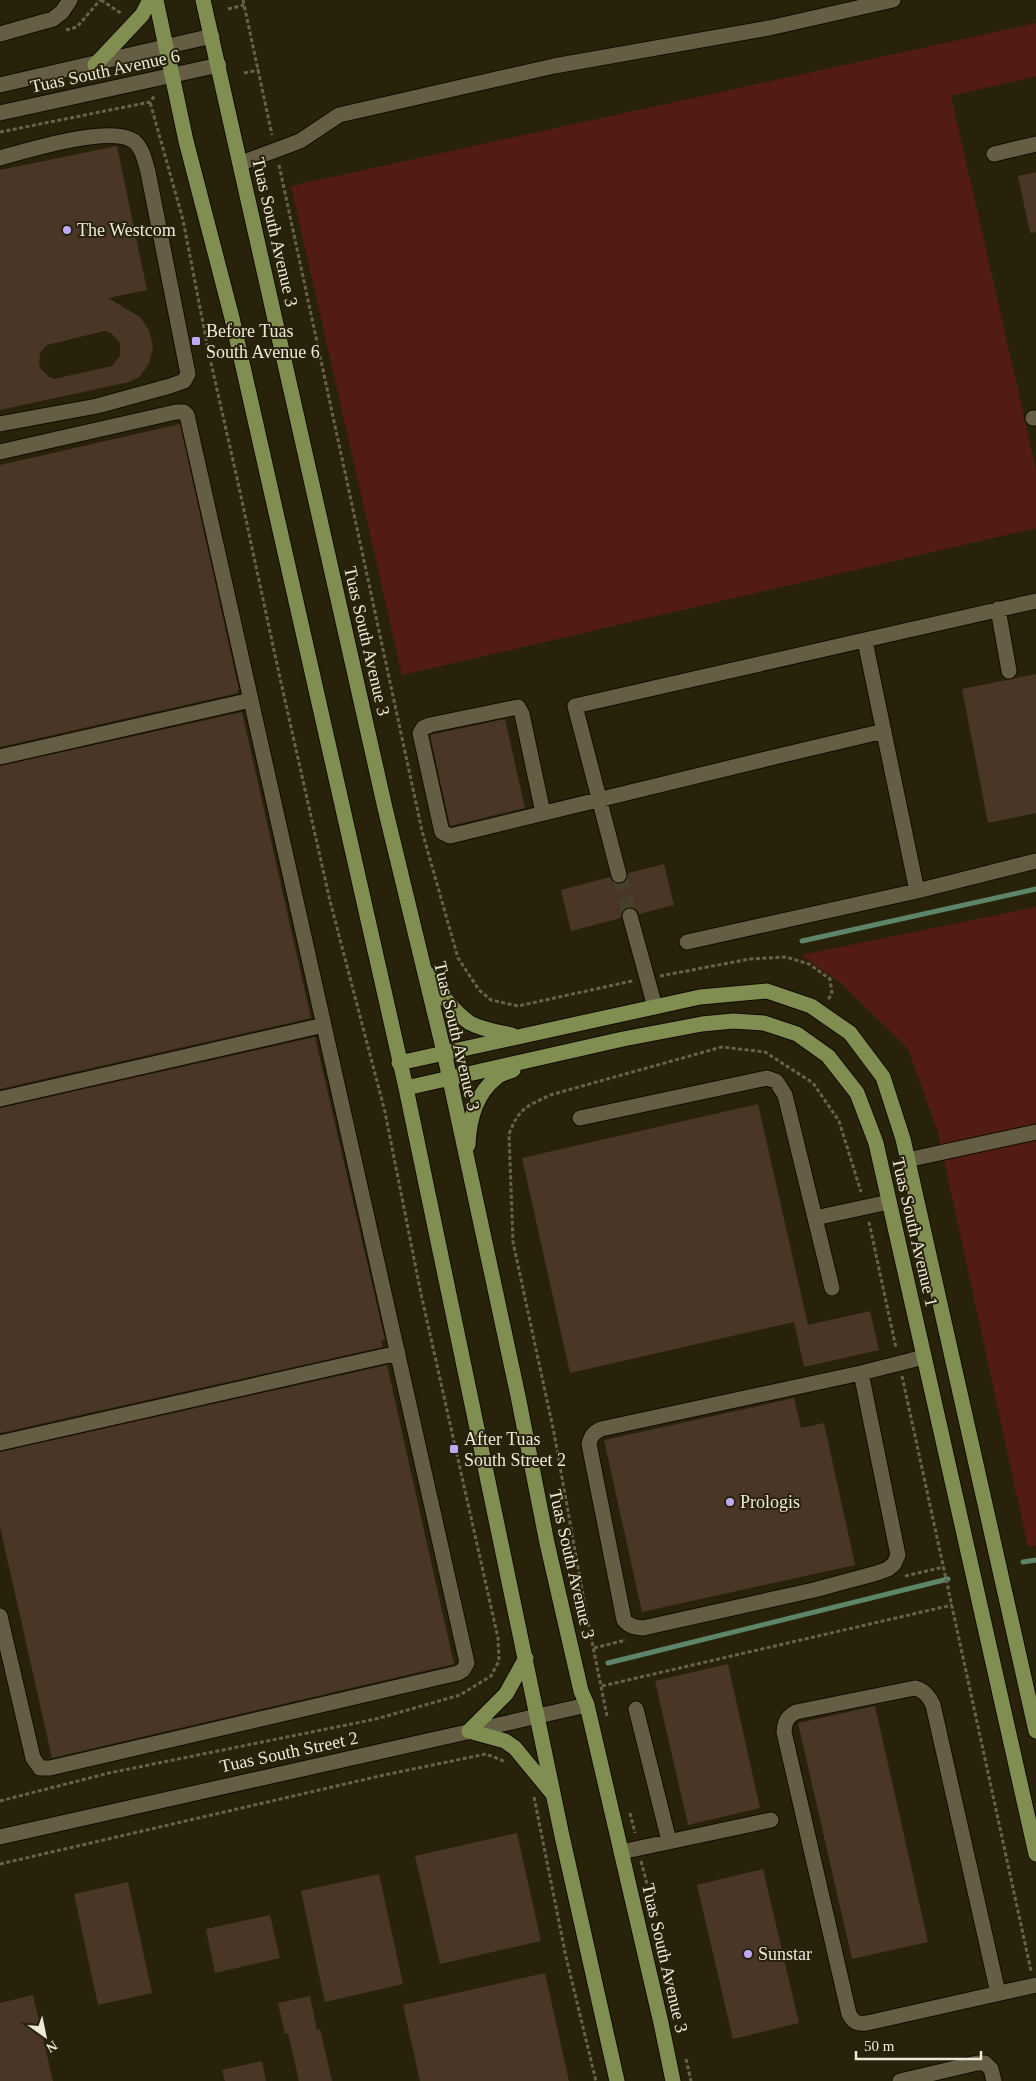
<svg xmlns="http://www.w3.org/2000/svg" width="1036" height="2081" font-family="'Times New Roman',serif">
  <rect width="100%" height="100%" fill="#29220b"/>
  <path fill="#521c15" d="M1036,23V76L951,96L1036,469V528L402,675L291,186Z
    M1036,907V1545L1028,1547L938,1132L908,1049L842,984L801,955Z"/>
  <g fill="none" stroke-linecap="round" stroke-linejoin="round">
    <path stroke="#5c8569" stroke-width="5" d="M802,941L1036,889
      M1023,1562L1036,1560
      M608,1663L948,1579"/>
  </g>
  <path fill="#493626" fill-rule="evenodd" d="M117,146L147,290L108,298L140,317L149,330L153,347L149,364L139,377L129,382L0,410V170ZM104,331L111,333L120,343V356L112,366L54,379L49,377L41,369L39,364L40,353L47,345Z
    M1036,172V232L1030,233L1018,176Z
    M180,424L239,690L237,691L238,693L0,747V465Z
    M1036,674V813L988,823L962,689Z
    M242,712L311,1018L0,1089V766Z
    M505,719L525,808L450,826L430,735Z
    M664,864L674,905L639,914L636,909L628,907L623,910L621,918L571,931L561,890L610,877L613,882L621,884L626,881L628,873Z
    M315,1037L385,1340L381,1341L383,1347L0,1433V1108Z
    M758,1104L808,1325L870,1311L879,1350L804,1367L794,1322L570,1373L522,1158Z
    M387,1365L454,1664L52,1758L0,1527V1452Z
    M794,1398L801,1428L824,1423L855,1565L642,1612L604,1440Z
    M728,1664L760,1808L688,1825L655,1681Z
    M875,1706L928,1942L852,1959L798,1723Z
    M517,1833L541,1941L440,1964L415,1856Z
    M763,1869L799,2023L733,2039L697,1885Z
    M379,1874L403,1984L325,2002L301,1891Z
    M128,1882L152,1993L98,2005L74,1894Z
    M270,1915L280,1958L215,1973L206,1929Z
    M545,1973L569,2081H420L403,2005Z
    M33,1995L53,2081H0V2003Z
    M310,1996L317,2030L320,2029L332,2081H299L288,2033L285,2034L278,2003Z
    M262,2061L266,2081H225L222,2070Z"/>
  <g fill="none" stroke-linecap="round" stroke-linejoin="round">
    <path stroke="#46402a" stroke-width="15" stroke-dasharray="15 8" stroke-linecap="butt" d="M619,875L630,916"/>
    <defs>
      <path id="minor" d="M0,34L53,19L62,12L70,0
        M0,85L212,36
        M0,113L219,65
        M994,154L1036,144
        M0,158C29,150 104,127 130,139C142,144 145,161 148,172L188,374L184,381L170,386L97,406L0,424
        M241,163L300,141L339,115L554,66L769,28L893,0
        M1033,418H1036
        M0,452L176,412H184L187,415L467,1663L463,1670L458,1673L50,1768H40L33,1758L0,1616
        M998,609L1009,671
        M865,641L917,891
        M0,757L251,700
        M543,813L522,714L518,707L430,725L423,728L420,733L441,828L442,832L450,836C594,800 739,765 884,731
        M619,875L575,706L1036,601
        M630,916L655,1007
        M687,942L917,891L1036,861
        M0,1099L324,1025
        M580,1118L767,1078L776,1081L785,1095L832,1288
        M907,1160L1036,1132
        M815,1218L889,1202
        M861,1373L898,1555L894,1564L888,1569L877,1573L814,1590L643,1628C634,1627 629,1626 624,1620L589,1444C591,1436 593,1433 601,1429L861,1373L924,1357
        M0,1443L398,1353
        M636,1709L669,1841
        M0,1837L587,1705
        M621,1852L771,1820
        M998,1993L933,1705C929,1696 924,1690 915,1688L796,1712C787,1717 785,1721 784,1732L849,2014C854,2023 857,2024 867,2023L1036,1985
        M900,2081L977,2063H985L991,2069L994,2081"/>
      <path id="major" d="M156,0L186,141L232,318L406,1088L562,1836L617,2081
        M203,0L385,808L444,1052L518,1396L547,1543L581,1691L587,1705L661,2023L673,2081
        M95,65L142,15L150,0
        M426,972C438,989 452,1011 470,1023C483,1030 499,1032 512,1035
        M399,1063L700,997L767,991L811,1006L850,1033L883,1077L903,1139L1036,1731
        M406,1088L623,1039L702,1024L733,1021L764,1023L797,1034L828,1056L857,1093L876,1143L1036,1854
        M468,1145C469,1120 476,1094 496,1078C500,1074 508,1072 513,1070
        M469,1731L505,1741L515,1748L552,1793
        M469,1731L506,1694L526,1658"/>
    </defs>
    <use href="#minor" stroke="#110b00" stroke-width="17"/>
    <use href="#major" stroke="#110b00" stroke-width="17"/>
    <path stroke="#67614d" stroke-width="3" stroke-dasharray="4 2.5" stroke-linecap="butt" d="M101,0L122,14
      M243,0L272,135
      M228,9L244,5
      M66,30L77,27L100,0
      M244,73L259,70
      M0,132L150,102L155,95
      M279,165L422,831L458,958L479,990L491,1000L518,1006L632,981
      M660,976L750,959L786,957L809,964L830,979L832,994L827,1001
      M869,1222L896,1348
      M902,1376L1031,1971
      M905,1576L944,1567
      M594,1648L626,1640
      M602,1686L952,1605
      M607,1716L586,1612L554,1433L513,1242L509,1134C519,1108 526,1107 550,1095L722,1047L765,1052L813,1083L839,1121L861,1192
      M534,1797L566,1957L596,2081
      M0,1801L109,1773L376,1719L460,1695L491,1676L499,1661L498,1638L421,1294L385,1112L330,901L278,669L239,487L209,354L183,220L150,102
      M630,1813L635,1833
      M641,1861L647,1884
      M0,1864L384,1775L486,1754L506,1762
      M686,2059L691,2081"/>
    <use href="#minor" stroke="#655d44" stroke-width="15"/>
    <use href="#major" stroke="#808e51" stroke-width="15"/>
  </g>
  <g fill="#bcaaf6" stroke="#29220b" stroke-width="2">
    <circle cx="67" cy="230" r="5"/>
    <rect x="191" y="336" width="10" height="10" rx="2.5"/>
    <rect x="449" y="1444" width="10" height="10" rx="2.5"/>
    <circle cx="730" cy="1502" r="5"/>
    <circle cx="748" cy="1954" r="5"/>
  </g>
  <g text-anchor="middle" stroke-width="4" stroke-linejoin="round" paint-order="stroke">
    <g font-size="18" fill="#ece8da" stroke="#29220b">
      <text transform="translate(105 71) rotate(-12)" y="6">Tuas South Avenue 6</text>
      <text transform="translate(275 232) rotate(77)" y="6">Tuas South Avenue 3</text>
      <text transform="translate(367 641) rotate(77)" y="6">Tuas South Avenue 3</text>
      <text transform="translate(457 1036) rotate(77)" y="6">Tuas South Avenue 3</text>
      <text transform="translate(915 1232) rotate(77)" y="6">Tuas South Avenue 1</text>
      <text transform="translate(572 1564) rotate(77)" y="6">Tuas South Avenue 3</text>
      <text transform="translate(289 1752) rotate(-12)" y="6">Tuas South Street 2</text>
      <text transform="translate(665 1958) rotate(77)" y="6">Tuas South Avenue 3</text>
    </g>
    <g font-size="18" fill="#ece8da" stroke="#29220b" text-anchor="start">
      <text x="77" y="236">The Westcom</text>
      <text x="206" y="337">Before Tuas<tspan x="206" dy="21">South Avenue 6</tspan></text>
      <text x="464" y="1445">After Tuas<tspan x="464" dy="21">South Street 2</tspan></text>
      <text x="740" y="1508">Prologis</text>
      <text x="758" y="1960">Sunstar</text>
    </g>
  </g>
  <g transform="translate(45 2036) rotate(147)" stroke="#29220b" stroke-width="4" paint-order="stroke">
  <path d="M0-4L9 19L0 12L-9 19Z" fill="#ece8da"/>
  <text y="-8" font-size="14" font-weight="bold" text-anchor="middle" fill="#ece8da">N</text>
  </g>
  <path d="M856 2051v8h125v-8" fill="none" stroke="#ece8da" stroke-width="2.5"/>
  <text x="864" y="2051" font-size="15" fill="#ece8da" stroke="#29220b" stroke-width="4" paint-order="stroke">50 m</text>
</svg>
